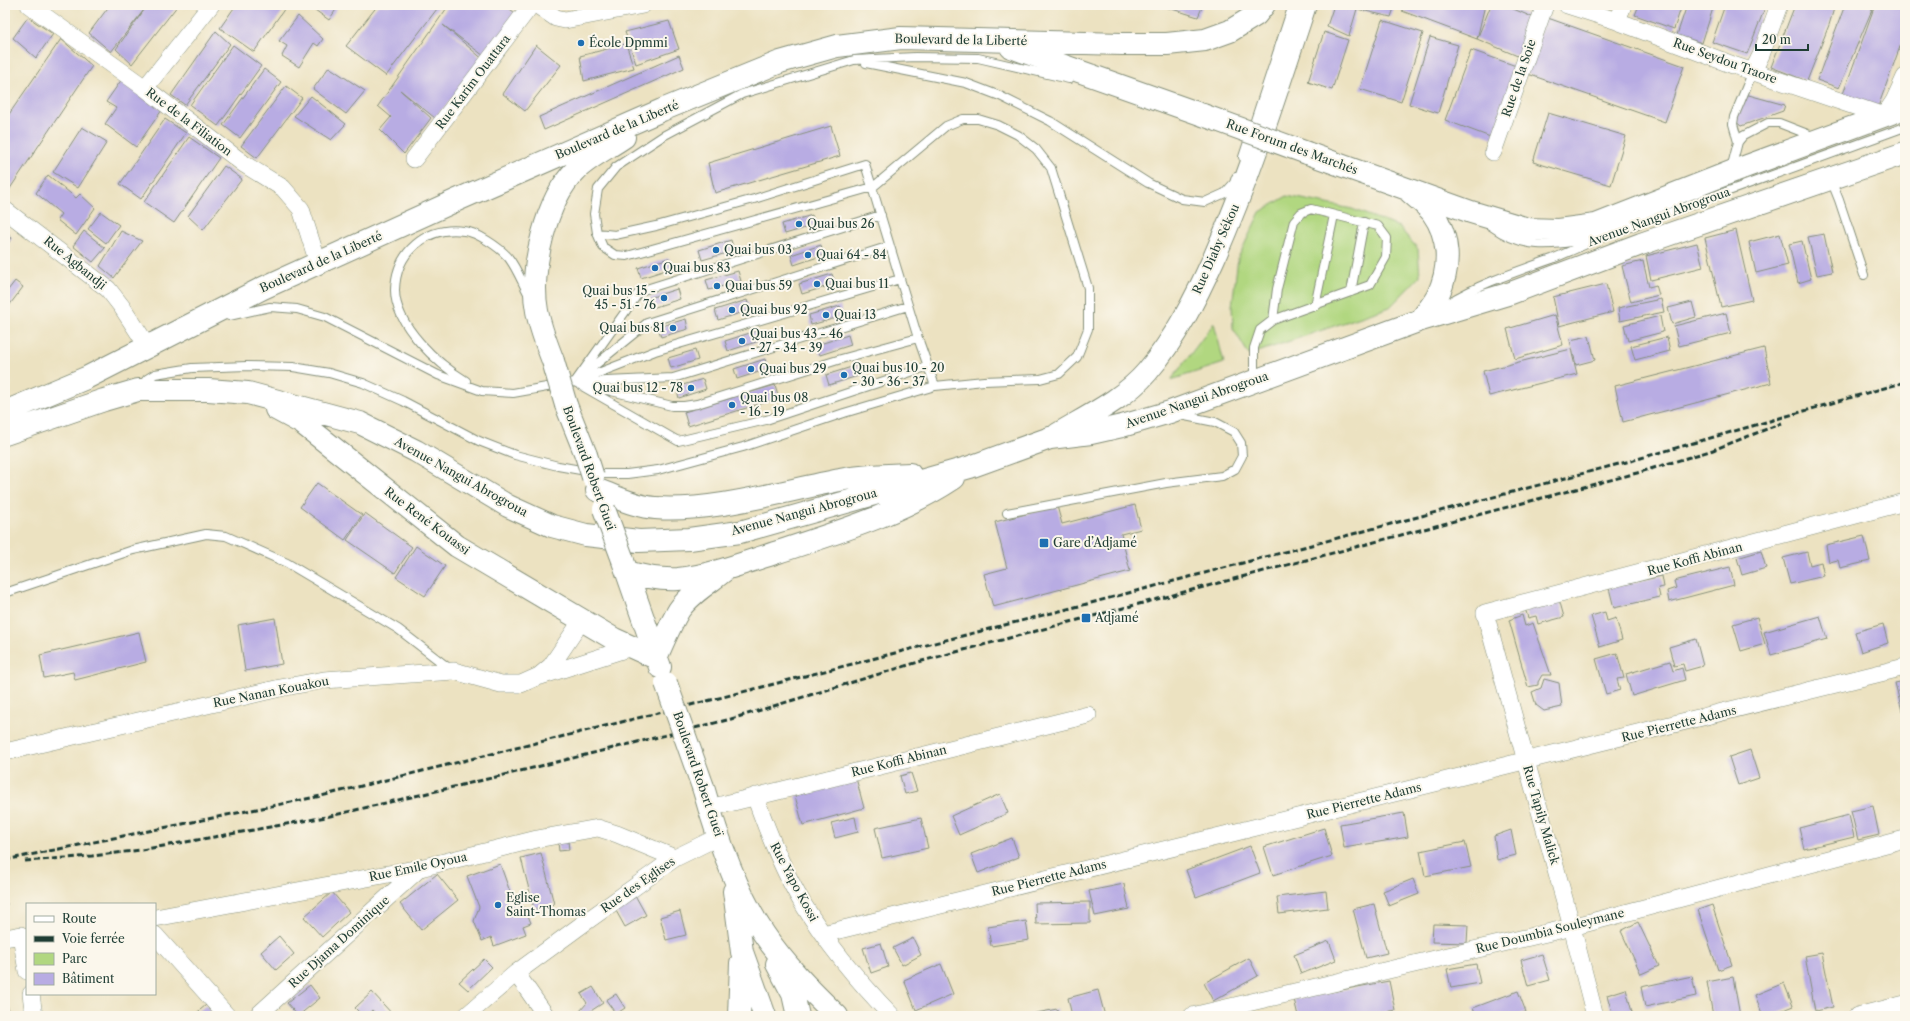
<svg xmlns="http://www.w3.org/2000/svg" width="1910" height="1021" font-family="'Libre Caslon Text',serif">
  <rect width="100%" height="100%" fill="#fbf7ec"/>
  <filter id="ink" filterUnits="userSpaceOnUse"><feTurbulence type="fractalNoise" baseFrequency=".025" numOctaves="2"/><feDisplacementMap in="SourceGraphic" scale="8" xChannelSelector="R" yChannelSelector="G"/><feConvolveMatrix kernelMatrix="1 2 1 2 8 2 1 2 1" color-interpolation-filters="sRGB"/></filter>
  <filter id="wash" filterUnits="userSpaceOnUse"><feTurbulence type="fractalNoise" baseFrequency=".012" numOctaves="4" result="noise"/><feDisplacementMap in="SourceGraphic" scale="16" xChannelSelector="R" yChannelSelector="G"/><feGaussianBlur stdDeviation="0.9" result="paint"/><feColorMatrix in="noise" values="0 0 0 0 0 0 0 0 0 0 0 0 0 0 0 0 0 1.4 0 .05"/><feComposite in="paint" operator="in"/></filter>
  <g filter="url(#wash)">
    <rect width="100%" height="100%" fill="#ece2c1"/>
    <path fill="#b1d780" stroke="#688a5a" d="M1287,196L1352,209L1399,227L1418,249L1420,276L1390,307L1249,355L1233,328L1232,306L1238,258L1260,212Z
      M1214,323L1224,363L1171,380Z"/>
    <g id="blocks">
      <path fill="#b8ace3" d="M110,5H178L132,64L116,49L147,6L111,52L89,33Z
        M236,5H280L285,8L254,52L220,28Z
        M308,5H339L329,20Z
        M378,5H440L386,76L346,46Z
        M449,5H505L520,17L488,59L443,25L485,61L435,118L400,90L431,118L404,154L380,130L391,117L378,106Z
        M1159,5H1203L1198,17Z
        M1334,5H1395L1391,17L1357,9L1349,36L1327,26Z
        M1405,5H1485L1477,39L1402,11Z
        M1491,5H1504L1537,19L1520,57L1477,39Z
        M1639,5H1682L1674,29L1635,15Z
        M1687,5H1714L1702,43L1677,35Z
        M1725,5H1766L1747,54L1712,42Z
        M1795,5H1835L1829,25L1807,81L1771,67Z
        M1845,5H1874L1839,88L1817,80Z
        M1875,5H1898L1905,8V33L1878,107L1843,94Z
        M298,16L323,39L318,46L314,43L299,67L282,56L287,46L279,41Z
        M28,17L53,34L36,58L13,38Z
        M1545,17L1684,66L1665,122L1525,73Z
        M1382,20L1423,33L1401,102L1360,89Z
        M669,21L679,49L636,64L625,32Z
        M216,31L230,44L185,105L171,95Z
        M1324,32L1348,40L1332,90L1308,82Z
        M1430,37L1458,45L1438,113L1409,104Z
        M61,39L92,66L5,196V120Z
        M626,44L634,68L584,81L580,56Z
        M233,45L261,66L218,126L190,105Z
        M536,45L561,65L525,111L503,94Z
        M1471,50L1519,67L1493,138L1445,120Z
        M679,55L684,68L544,130L539,117Z
        M329,67L365,91L346,114L313,89Z
        M264,69L281,82L240,138L223,125Z
        M122,79L162,110L136,147L105,124L116,108L106,102Z
        M286,86L302,98L257,158L241,146Z
        M1745,94L1785,105L1783,111L1741,126L1735,121Z
        M311,96L346,124L331,140L294,116Z
        M1548,113L1626,136L1611,185L1533,162Z
        M165,119L186,133L141,199L120,184Z
        M831,126L840,156L715,193L708,163Z
        M82,127L107,142L78,188L53,172Z
        M189,137L219,158L174,223L144,202Z
        M224,166L242,179L203,230L188,216Z
        M48,175L76,198L80,194L95,208L76,235L57,220L61,214L36,193Z
        M101,212L119,225L106,243L88,229Z
        M812,215L815,225L785,234L782,224Z
        M1736,230L1752,300L1721,307L1705,238Z
        M84,231L105,248L93,262L73,246Z
        M121,231L142,241L114,278L100,266Z
        M5,232L12,238L5,247Z
        M1780,234L1788,265L1756,273L1749,242Z
        M1824,234L1832,272L1817,275L1808,237Z
        M731,240L734,251L702,260L699,250Z
        M1802,241L1811,279L1798,283L1789,244Z
        M1697,243L1703,267L1651,280L1646,256Z
        M821,245L824,255L794,265L791,255Z
        M669,258L672,268L641,278L638,268Z
        M1643,261L1649,287L1656,285L1659,295L1631,302L1622,266Z
        M738,271L741,281L709,290L706,280Z
        M832,274L835,284L802,294L799,284Z
        M15,281L23,287L5,311V294Z
        M1606,284L1613,312L1559,326L1553,297Z
        M677,289L680,299L652,308L649,298Z
        M1661,299L1664,312L1620,321L1618,308Z
        M747,300L750,310L718,320L715,310Z
        M1692,302L1696,317L1672,324L1668,308Z
        M840,306L843,316L811,325L809,315Z
        M1726,313L1731,333L1679,346L1674,326Z
        M1555,315L1563,345L1515,359L1507,329Z
        M1660,316L1663,332L1628,341L1624,325Z
        M686,319L688,329L661,337L658,327Z
        M756,331L759,341L728,351L725,341Z
        M848,335L851,345L820,355L817,345Z
        M1589,336L1595,360L1576,365L1570,340Z
        M1667,337L1670,351L1635,360L1631,346Z
        M1764,348L1771,383L1623,422L1615,386Z
        M1571,349L1577,374L1489,396L1483,371Z
        M695,350L698,360L671,368L668,358Z
        M765,359L768,369L737,379L734,369Z
        M858,365L861,375L829,385L826,375Z
        M703,379L706,389L679,398L676,387Z
        M775,385L779,398L688,426L684,412Z
        M317,483L362,515L345,540L300,507Z
        M1135,505L1141,529L1121,534L1130,571L993,607L984,574L1007,568L995,522L1057,506L1062,524Z
        M365,513L412,547L395,573L347,540Z
        M1864,536L1870,561L1840,568L1838,560L1829,562L1826,545Z
        M416,546L445,566L425,596L396,577Z
        M1761,551L1766,568L1742,575L1737,558Z
        M1807,552L1810,565L1821,562L1824,576L1790,584L1783,558Z
        M1730,567L1734,585L1669,602L1667,591L1676,588L1674,581Z
        M1662,576L1664,587L1658,588L1660,597L1614,608L1609,588Z
        M1559,599L1564,617L1538,624L1536,616L1528,618L1525,608Z
        M1605,612L1607,621L1616,618L1622,640L1600,647L1591,616Z
        M1522,615L1525,626L1533,623L1551,675H1542L1538,682V685L1528,687L1509,620Z
        M1820,616L1827,639L1771,655L1764,632Z
        M1757,617L1765,644L1741,651L1733,624Z
        M275,618L282,664L245,671L238,625Z
        M1883,624L1888,643L1861,652L1855,632Z
        M139,632L146,662L75,680L73,672L44,678L40,655Z
        M1696,639L1703,666L1685,671L1683,664L1674,666L1669,647Z
        M1617,653L1624,678L1617,679L1620,690L1606,694L1596,659Z
        M1670,661L1673,671L1682,668L1685,680L1632,696L1626,674Z
        M1544,679L1559,683L1562,707L1544,711L1536,705L1532,692L1541,688Z
        M1905,681V710L1902,711L1895,683Z
        M1750,750L1759,778L1738,785L1729,757Z
        M911,773L917,791L905,794L900,776Z
        M856,778L864,808L803,825L795,796Z
        M1000,794L1008,813L959,835L951,816Z
        M1873,806L1879,835L1858,840L1851,811Z
        M1404,813L1408,837L1344,848L1340,824Z
        M1849,815L1854,837L1804,849L1799,828Z
        M855,817L858,832L835,838L831,823Z
        M921,818L928,848L882,858L875,828Z
        M1324,828L1332,856L1273,875L1264,847Z
        M1511,830L1516,855L1497,860L1494,836Z
        M1012,838L1019,857L978,873L971,854Z
        M568,841L569,850L559,851L558,842Z
        M1465,842L1471,867L1425,876L1420,851Z
        M1250,846L1260,873L1196,897L1186,870Z
        M541,853L554,904L534,909L521,858Z
        M500,864L514,903L525,908L531,923L523,926L526,934L494,946L491,937L482,941L474,921L479,907L467,876Z
        M437,874L458,900L421,930L400,904Z
        M1413,879L1419,894L1389,906L1383,891Z
        M1124,884L1129,909L1095,916L1089,891Z
        M1326,891L1328,908L1279,914L1277,897Z
        M332,892L349,912L322,937L304,917Z
        M636,897L646,915L625,927L615,909Z
        M1090,902V923L1036,924L1035,903Z
        M1374,904L1387,953L1366,958L1353,909Z
        M1712,905L1732,965L1718,970L1698,910Z
        M680,911L686,935L666,940L660,917Z
        M1026,921L1029,940L991,946L988,927Z
        M1638,922L1659,966L1641,974L1621,931Z
        M1433,924L1468,925L1467,943L1432,942Z
        M279,936L294,954L276,970L261,952Z
        M913,938L921,955L902,965L893,948Z
        M1329,941L1336,960L1301,974L1294,955Z
        M881,943L888,967L871,973L863,948Z
        M1822,953L1833,1007L1815,1011L1805,956Z
        M1542,954L1550,980L1528,986L1521,960Z
        M1249,958L1258,976L1213,1001L1204,983Z
        M484,959L492,967L468,990L459,982Z
        M941,964L953,994L916,1010L904,980Z
        M1476,964L1480,983L1451,988L1447,969Z
        M1692,976L1696,996L1645,1007L1641,987Z
        M1733,977L1740,1016H1713L1707,982Z
        M1389,981L1395,1010L1367,1016H1298L1294,999Z
        M1784,983L1793,1006L1768,1016H1763L1755,995Z
        M310,985L320,998L298,1016L287,1003Z
        M593,987L603,1003L583,1016L580,1011L587,1003L581,994Z
        M1626,989L1633,1016H1613L1607,995Z
        M1098,990L1105,1016H1072L1068,998Z
        M1518,991L1526,1012L1516,1016H1476L1473,1008Z
        M372,992L394,1016H378L372,1010L366,1016H363L355,1008Z
        M616,994L625,1008L616,1014L606,1000Z
        M5,995H6L9,1016H5Z
        M206,1005L215,1016H193Z
        M1057,1009L1058,1016H1026V1015Z"/>
    </g>
  </g>
  <g filter="url(#ink)">
    <use href="#blocks" fill-opacity="0" stroke="#86907a" stroke-width="1"/>
    <g fill="none" stroke-linecap="round" stroke-linejoin="round">
      <defs>
        <path id="lane" d="M866,63L966,83L1000,96L1050,121L1148,183L1182,199L1205,202L1225,193L1234,183L1236,177
          M1738,142L1733,124L1734,117L1753,71
          M1243,157L1293,5
          M1731,169L1738,142L1743,136L1768,123H1779L1815,137
          M1831,180L1839,200L1864,275
          M1491,226C1524,250 1549,246 1588,239
          M597,233L615,235L656,226L754,199L865,164L918,338L935,386
          M1351,292L1364,222
          M1448,303C1481,283 1516,272 1552,259C1569,252 1586,244 1602,237L1905,127
          M1315,306L1334,215
          M229,316L270,307L297,309L325,317L438,375L482,391L513,393L575,382L655,351L900,279
          M583,375L647,323L890,246
          M1254,380V348L1260,330L1273,320L1370,285L1386,257L1387,238L1378,226L1311,209L1301,213L1294,221L1277,289L1273,320
          M466,381C438,364 395,326 395,290C396,252 426,226 464,231C477,232 499,247 508,257C517,268 523,285 530,297
          M575,382L678,441L766,420L929,366
          M575,382L640,291L881,215
          M585,382L673,378L908,306
          M583,384L672,406H684L697,404L841,359L918,338
          M140,388L147,379L155,374L192,368L247,366L293,367L329,373L363,383L403,401L479,441L515,455L558,466L603,474H627L658,470L743,447L844,413L935,386L984,381L1040,379L1059,374L1077,357L1088,329V288L1051,168L1036,149L1018,135L998,125L978,119H963L946,126L873,187L627,256L615,255L603,247L597,233L594,214L598,189L616,167L663,136L742,94L854,60L915,57L978,58L1069,79
          M1007,513L1166,483L1222,476L1235,469L1242,456L1241,443L1234,432L1215,422L1180,415
          M5,593L133,550L206,534L226,536L287,563L398,629L450,669"/>
        <path id="street" d="M29,5L145,88L244,164L283,188L301,209L318,263
          M537,5L556,18L565,20L643,5
          M1567,5L1617,21L1733,65L1884,116L1894,101L1905,77
          M1617,21L1623,5
          M1753,71L1761,55L1779,5
          M145,88L211,5
          M1493,152L1545,5
          M414,159L531,5
          M5,210L108,289L122,307L148,347
          M541,676L632,647
          M5,752L280,688L324,680L454,671L501,684H521L539,676L551,666L582,620
          M755,796C768,833 783,871 803,904C828,945 859,982 892,1016
          M709,808L1088,715
          M155,918L420,868L537,839L598,828L617,834L675,858
          M823,934L1905,667
          M155,935L227,1016
          M5,938L21,935L27,971
          M516,973L546,1016
          M31,994L34,1016
          M257,1016L420,868
          M466,1016L516,973L580,926L675,858L720,836
          M1192,1016L1572,927L1905,839
          M1595,1016L1572,927L1485,613L1905,502
          M1857,1016L1905,1004"/>
        <path id="secondary" d="M1011,47L1203,115
          M1307,153L1471,212L1528,229L1558,230L1596,225L1731,172L1905,108
          M1411,193C1418,199 1426,205 1432,212C1450,237 1451,267 1438,295C1434,304 1426,312 1421,320
          M553,361C547,345 540,328 537,311C529,271 546,199 576,170C589,157 608,148 624,137
          M566,405L586,455
          M276,409L302,423L457,546L614,639L656,658
          M5,412L86,378L263,288L457,200L662,110L780,62L837,46L901,38L1122,44H1167L1205,40L1230,31L1256,15L1264,5
          M5,434L104,400L138,390H208L248,393L360,423L416,451L508,506L552,526L586,535L639,541L689,539L740,532L970,467L1050,438L1091,433L1122,426L1170,412L1421,320L1511,293L1641,244L1905,153
          M1058,434C1088,416 1124,399 1147,372C1176,338 1196,298 1214,258C1250,176 1277,90 1305,5
          M597,490C615,496 635,507 655,508C714,512 782,491 840,480C863,475 887,475 910,474
          M623,561L660,667
          M627,572C644,577 660,580 678,579C711,576 746,562 778,552C838,532 900,514 954,478
          M656,658C663,642 670,625 679,610C690,594 709,583 724,571
          M703,787C716,833 737,894 764,934C784,964 811,991 837,1016
          M734,891L742,952L765,1016
          M777,964L793,994L798,1016
          M739,1016L741,963"/>
      </defs>
      <use href="#lane" stroke="#86907a" stroke-width="10"/>
      <use href="#street" stroke="#86907a" stroke-width="18"/>
      <use href="#secondary" stroke="#86907a" stroke-width="24"/>
      <use href="#lane" stroke="#fff" stroke-width="8"/>
      <use href="#street" stroke="#fff" stroke-width="17"/>
      <use href="#secondary" stroke="#fff" stroke-width="22"/>
      <path stroke="#1f3d34" stroke-width="3" stroke-dasharray="6 3" stroke-linecap="butt" d="M5,860L321,796L723,697L1083,605L1634,460L1905,382
        M25,861L92,856L141,850L326,817L500,776L731,719L922,661L1637,473L1713,450L1782,423
        M5,904L7,903"/>
      <defs>
        <path id="secondary-bridge" d="M1203,115L1307,153
          M553,361L566,405
          M586,455L593,477
          M604,509L623,560
          M666,683L703,787"/>
      </defs>
      <use href="#secondary-bridge" stroke="#86907a" stroke-width="24" stroke-linecap="butt"/>
      <use href="#secondary-bridge" stroke="#fff" stroke-width="22"/>
    </g>
  </g>
  <g fill="#1f6fb2" stroke="#fbf7ec" stroke-width="1.5">
    <circle cx="581" cy="43" r="4"/>
    <circle cx="799" cy="224" r="4"/>
    <circle cx="716" cy="250" r="4"/>
    <circle cx="808" cy="255" r="4"/>
    <circle cx="655" cy="268" r="4"/>
    <circle cx="817" cy="284" r="4"/>
    <circle cx="717" cy="286" r="4"/>
    <circle cx="664" cy="298" r="4"/>
    <circle cx="732" cy="310" r="4"/>
    <circle cx="826" cy="315" r="4"/>
    <circle cx="673" cy="328" r="4"/>
    <circle cx="742" cy="341" r="4"/>
    <circle cx="751" cy="369" r="4"/>
    <circle cx="844" cy="375" r="4"/>
    <circle cx="691" cy="388" r="4"/>
    <circle cx="732" cy="405" r="4"/>
    <rect x="1039" y="538" width="10" height="10" rx="2"/>
    <rect x="1081" y="613" width="10" height="10" rx="2"/>
    <circle cx="498" cy="905" r="4"/>
  </g>
  <g text-anchor="middle" stroke-width="4" stroke-linejoin="round" paint-order="stroke">
    <g font-size="12" fill="#1f3d34" stroke="#fbf7ec">
      <text transform="translate(961 40) rotate(1)" y="4">Boulevard de la Liberté</text>
      <text transform="translate(1725 61) rotate(20)" y="4">Rue Seydou Traore</text>
      <text transform="translate(1519 78) rotate(-71)" y="4">Rue de la Soie</text>
      <text transform="translate(473 82) rotate(-53)" y="4">Rue Karim Ouattara</text>
      <text transform="translate(189 122) rotate(37)" y="4">Rue de la Filiation</text>
      <text transform="translate(617 130) rotate(-23)" y="4">Boulevard de la Liberté</text>
      <text transform="translate(1292 147) rotate(20)" y="4">Rue Forum des Marchés</text>
      <text transform="translate(1659 217) rotate(-20)" y="4">Avenue Nangui Abrogroua</text>
      <text transform="translate(1216 249) rotate(-66)" y="4">Rue Diaby Sékou</text>
      <text transform="translate(321 262) rotate(-24)" y="4">Boulevard de la Liberté</text>
      <text transform="translate(75 263) rotate(39)" y="4">Rue Agbandji</text>
      <text transform="translate(1197 400) rotate(-19)" y="4">Avenue Nangui Abrogroua</text>
      <text transform="translate(589 468) rotate(70)" y="4">Boulevard Robert Gueï</text>
      <text transform="translate(461 477) rotate(29)" y="4">Avenue Nangui Abrogroua</text>
      <text transform="translate(804 512) rotate(-15)" y="4">Avenue Nangui Abrogroua</text>
      <text transform="translate(427 521) rotate(37)" y="4">Rue René Kouassi</text>
      <text transform="translate(1695 559) rotate(-15)" y="4">Rue Koffi Abinan</text>
      <text transform="translate(271 692) rotate(-11)" y="4">Rue Nanan Kouakou</text>
      <text transform="translate(1679 724) rotate(-14)" y="4">Rue Pierrette Adams</text>
      <text transform="translate(899 761) rotate(-14)" y="4">Rue Koffi Abinan</text>
      <text transform="translate(698 774) rotate(71)" y="4">Boulevard Robert Gueï</text>
      <text transform="translate(1364 801) rotate(-14)" y="4">Rue Pierrette Adams</text>
      <text transform="translate(1541 815) rotate(74)" y="4">Rue Tapily Malick</text>
      <text transform="translate(418 867) rotate(-12)" y="4">Rue Emile Oyoua</text>
      <text transform="translate(1049 878) rotate(-14)" y="4">Rue Pierrette Adams</text>
      <text transform="translate(794 882) rotate(62)" y="4">Rue Yapo Kossi</text>
      <text transform="translate(638 885) rotate(-35)" y="4">Rue des Eglises</text>
      <text transform="translate(1550 931) rotate(-14)" y="4">Rue Doumbia Souleymane</text>
      <text transform="translate(339 942) rotate(-42)" y="4">Rue Djama Dominique</text>
    </g>
    <g font-size="12" fill="#1f3d34" stroke="#fbf7ec" text-anchor="start">
      <text x="589" y="47">École Dpmmi</text>
      <text x="807" y="228">Quai bus 26</text>
      <text x="724" y="254">Quai bus 03</text>
      <text x="816" y="259">Quai 64 - 84</text>
      <text x="663" y="272">Quai bus 83</text>
      <text x="825" y="288">Quai bus 11</text>
      <text x="725" y="290">Quai bus 59</text>
      <text x="656" y="295" text-anchor="end">Quai bus 15 -<tspan x="656" dy="14">45 - 51 - 76</tspan></text>
      <text x="740" y="314">Quai bus 92</text>
      <text x="834" y="319">Quai 13</text>
      <text x="665" y="332" text-anchor="end">Quai bus 81</text>
      <text x="750" y="338">Quai bus 43 - 46<tspan x="750" dy="14">- 27 - 34 - 39</tspan></text>
      <text x="852" y="372">Quai bus 10 - 20<tspan x="852" dy="14">- 30 - 36 - 37</tspan></text>
      <text x="759" y="373">Quai bus 29</text>
      <text x="683" y="392" text-anchor="end">Quai bus 12 - 78</text>
      <text x="740" y="402">Quai bus 08<tspan x="740" dy="14">- 16 - 19</tspan></text>
      <text x="1053" y="547">Gare d’Adjamé</text>
      <text x="1095" y="622">Adjamé</text>
      <text x="506" y="902">Eglise<tspan x="506" dy="14">Saint-Thomas</tspan></text>
    </g>
  </g>
  <rect width="1910" height="1021" fill="none" stroke="#fbf7ec" stroke-width="20"/>
  <rect x="26" y="903" width="130" height="92" fill="#fbf7ec" stroke="#a3ada2"/>
  <rect x="34" y="916" width="20" height="6" fill="#ffffff" stroke="#a3ada2"/>
  <text x="62" y="923" font-size="12" fill="#1f3d34">Route</text>
  <rect x="34" y="936" width="20" height="6" fill="#1f3d34" stroke="#a3ada2"/>
  <text x="62" y="943" font-size="12" fill="#1f3d34">Voie ferrée</text>
  <rect x="34" y="953" width="20" height="12" fill="#b1d780" stroke="#a3ada2"/>
  <text x="62" y="963" font-size="12" fill="#1f3d34">Parc</text>
  <rect x="34" y="973" width="20" height="12" fill="#b8ace3" stroke="#a3ada2"/>
  <text x="62" y="983" font-size="12" fill="#1f3d34">Bâtiment</text>
  <path d="M1756 44v6h52v-6" fill="none" stroke="#1f3d34" stroke-width="2"/>
  <text x="1762" y="44" font-size="12" fill="#1f3d34" stroke="#fbf7ec" stroke-width="3" paint-order="stroke">20 m</text>
</svg>
